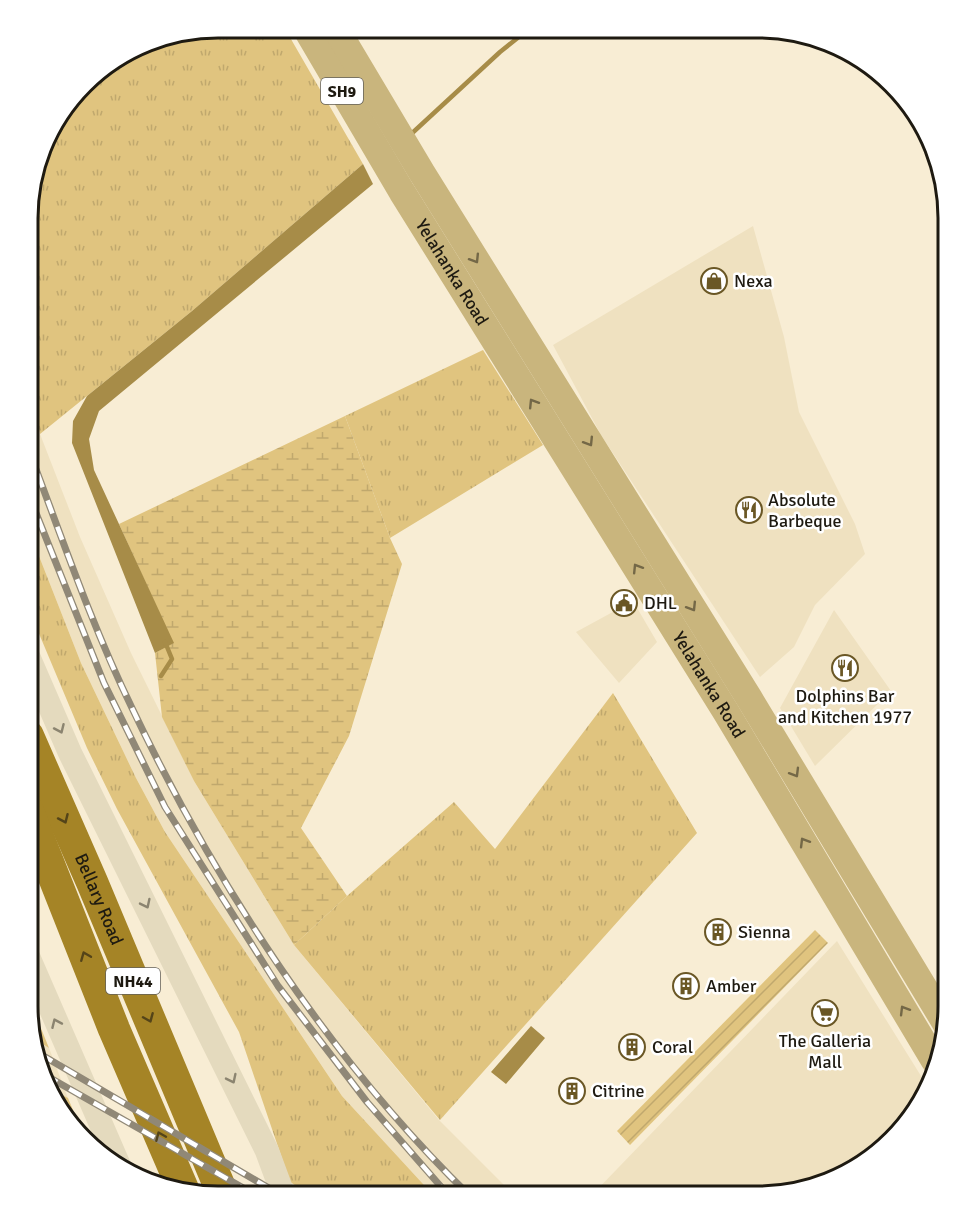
<svg xmlns="http://www.w3.org/2000/svg" width="975" height="1224" font-family="Signika,sans-serif">
  <defs>
    <pattern id="grass-tufts" width="24" height="20" patternUnits="userSpaceOnUse" patternTransform="scale(1.5)"><rect width="24" height="20" fill="#e0c47f"/><path d="M3 7l-1-3M5 7V3M7 7l1-3M15 17l-1-3M17 17v-4M19 17l1-3" fill="none" stroke="#c0a86d"/></pattern>
    <pattern id="wetland-marsh" width="20" height="14" patternUnits="userSpaceOnUse" patternTransform="scale(1.5)"><rect width="20" height="14" fill="#e0c47f"/><path d="M1 5h8M5 5V1M11 12h8M15 12V8" fill="none" stroke="#c0a86d"/></pattern>
    <pattern id="garden-furrows" width="10" height="10" patternUnits="userSpaceOnUse" patternTransform="scale(1.5)"><rect width="10" height="10" fill="#e0c47f"/><path d="M-1 1l2-2M0 10L10 0M9 11l2-2" fill="none" stroke="#c0a86d"/></pattern>
  </defs>
  <rect width="100%" height="100%" fill="#f8edd4"/>
  <path fill="#efe1c0" d="M753,226L784,337L799,412L855,524L865,554L815,605L794,647L760,677L601,435L553,345Z
    M28,377L40,434L80,537L131,653L194,781L294,945L439,1120L516,1197H435L342,1096L165,832L136,778L81,663L28,528Z
    M633,601L657,642L619,683L576,632Z
    M834,610L891,691L815,766L780,708Z
    M837,941L926,1084L916,1112L852,1172L770,1197H590Z
    M36,1040L49,1048L68,1098L48,1087Z"/>
  <path fill="url(#grass-tufts)" d="M218,27H284L363,164L192,311L40,434L28,377L29,192L52,123L92,74L156,37Z
    M483,350L543,445L390,538L345,416Z
    M28,528L81,663L136,778L165,832L342,1096L435,1197H314L290,1182L239,1032L117,809L87,748L40,636L28,605Z
    M613,693L697,833L440,1120L294,945L347,896L454,802L495,849Z
    M27,994L49,1048L36,1040L27,1007Z
    M48,1087L68,1098L83,1134L52,1101Z"/>
  <path fill="url(#wetland-marsh)" d="M345,416L390,538L402,564L349,736L301,828L347,896L294,945L194,781L162,717L155,653L173,643L119,524Z"/>
  <path fill="url(#garden-furrows)" d="M815,930L828,943L630,1145L617,1131Z"/>
  <path fill="#a78c48" d="M363,164L373,184L99,411L89,439L94,470L174,643L155,653L72,443L73,421L87,396L192,311Z
    M531,1026L545,1038L506,1084L491,1072Z"/>
  <g fill="none" stroke-linecap="round" stroke-linejoin="round">
    <path stroke="#a78c48" stroke-width="4.5" d="M409,136L500,52L530,28
      M161,676L172,659L165,642"/>
    <path stroke="#e4dabe" stroke-width="24" d="M28,656L70,753L267,1151L284,1197
      M27,954L120,1168"/>
    <g stroke="#c9b57d" stroke-width="27">
      <path id="s1" d="M305,27L402,192L726,712L934,1060"/>
      <path d="M335,27L422,173L749,698L946,1024"/>
    </g>
    <g stroke="#a58426" stroke-width="32">
      <path id="s2" d="M28,736L92,882L224,1197"/>
      <path d="M27,809L114,1029L183,1189"/>
    </g>
    <defs>
      <path id="rail" d="M28,448C61,535 91,624 132,708C216,885 330,1060 471,1197
        M28,493L104,683L165,807L278,986L367,1102L450,1197
        M40,1054L284,1197
        M45,1075L259,1197"/>
    </defs>
    <use href="#rail" stroke="#908877" stroke-width="7"/>
    <use href="#rail" stroke="#fff" stroke-width="4.5" stroke-dasharray="14" stroke-linecap="butt"/>
  </g>
  <defs><path id="oneway-chevron" d="M-2-3.5L2.5 0L-2 3.5" fill="none" stroke-width="1.6" stroke-linecap="round" stroke-linejoin="round" transform="scale(1.5)"/></defs>
  <g stroke="#746847">
    <use href="#oneway-chevron" transform="translate(475 259) rotate(58)"/>
    <use href="#oneway-chevron" transform="translate(533 403) rotate(-122)"/>
    <use href="#oneway-chevron" transform="translate(589 442) rotate(58)"/>
    <use href="#oneway-chevron" transform="translate(637 568) rotate(-122)"/>
    <use href="#oneway-chevron" transform="translate(692 607) rotate(58)"/>
    <use href="#oneway-chevron" transform="translate(795 773) rotate(59)"/>
    <use href="#oneway-chevron" transform="translate(804 842) rotate(-121)"/>
    <use href="#oneway-chevron" transform="translate(904 1010) rotate(-121)"/>
  </g>
  <g stroke="#8b8470">
    <use href="#oneway-chevron" transform="translate(60 729) rotate(66)"/>
    <use href="#oneway-chevron" transform="translate(146 904) rotate(64)"/>
    <use href="#oneway-chevron" transform="translate(56 1023) rotate(-114)"/>
    <use href="#oneway-chevron" transform="translate(232 1079) rotate(64)"/>
  </g>
  <g stroke="#544419">
    <use href="#oneway-chevron" transform="translate(64 819) rotate(66)"/>
    <use href="#oneway-chevron" transform="translate(85 956) rotate(-112)"/>
    <use href="#oneway-chevron" transform="translate(149 1018) rotate(67)"/>
    <use href="#oneway-chevron" transform="translate(160 1136) rotate(-113)"/>
  </g>
  <defs>
    <symbol id="shop-ring" viewBox="-11 -11 22 22"><circle r="9.5" fill="#fff" stroke="#6a5725" stroke-width="1.5"/><path d="M-5-2.5h2.3a2.7 3.5 0 0 1 5.4 0H5L5.5 6h-11ZM-1.5-2.5h3a1.5 2.3 0 0 0-3 0Z" fill="#6a5725"/></symbol>
    <symbol id="restaurant-ring" viewBox="-11 -11 22 22"><circle r="9.5" fill="#fff" stroke="#6a5725" stroke-width="1.5"/><path d="M-5-6h1v4h1v-4h1v4h1v-4h1v5L-1.5 .5V6h-2V.5L-5-1ZM5-6V6H3V1.5H1.5Q1.5-4 5-6Z" fill="#6a5725"/></symbol>
    <symbol id="civic-ring" viewBox="-11 -11 22 22"><circle r="9.5" fill="#fff" stroke="#6a5725" stroke-width="1.5"/><path d="M-.6-6.5H3V-4.5H.6V-3L4-1V1h2V6H-6V1h2V-1L-.6-3ZM-1.2 2.5V6h2.4V2.5Z" fill="#6a5725"/></symbol>
    <symbol id="building-ring" viewBox="-11 -11 22 22"><circle r="9.5" fill="#fff" stroke="#6a5725" stroke-width="1.5"/><path d="M-4-6H4V6H1V3H-1V6H-4ZM-2.5-4.3h1.7v1.8h-1.7ZM.8-4.3h1.7v1.8H.8ZM-2.5-1h1.7V.8h-1.7ZM.8-1h1.7V.8H.8Z" fill="#6a5725"/></symbol>
    <symbol id="supermarket-ring" viewBox="-11 -11 22 22"><circle r="9.5" fill="#fff" stroke="#6a5725" stroke-width="1.5"/><path d="M-6-5.5h2.5l.6 2H6L4.5 2H-2.5L-4.4-4H-6ZM-1.5 3.2a1.3 1.3 0 1 0 .1 0ZM3 3.2a1.3 1.3 0 1 0 .1 0Z" fill="#6a5725"/></symbol>
  </defs>
  <g fill-rule="evenodd">
    <use href="#shop-ring" x="699" y="266" width="30" height="30"/>
    <use href="#restaurant-ring" x="734" y="495" width="30" height="30"/>
    <use href="#civic-ring" x="609" y="588" width="30" height="30"/>
    <use href="#restaurant-ring" x="830" y="653" width="30" height="30"/>
    <use href="#building-ring" x="703" y="917" width="30" height="30"/>
    <use href="#building-ring" x="671" y="971" width="30" height="30"/>
    <use href="#supermarket-ring" x="810" y="998" width="30" height="30"/>
    <use href="#building-ring" x="617" y="1032" width="30" height="30"/>
    <use href="#building-ring" x="557" y="1076" width="30" height="30"/>
  </g>
  <g text-anchor="middle" stroke-width="5" stroke-linejoin="round" paint-order="stroke">
    <g fill="#fff" stroke="#625f58" stroke-width="1.5">
      <rect x="321" y="78" width="42" height="26" rx="4.5"/>
      <rect x="106" y="968" width="54" height="26" rx="4.5"/>
    </g>
    <g font-size="16" font-weight="bold" fill="#1e1a11">
      <text x="342" y="97">SH9</text>
      <text x="133" y="987">NH44</text>
    </g>
    <g font-size="18" fill="#1e1a11" stroke="#fff">
      <text dy="6" stroke="none"><textPath href="#s1" startOffset="286">Yelahanka Road</textPath></text>
      <text dy="6" stroke="none"><textPath href="#s1" startOffset="772">Yelahanka Road</textPath></text>
      <text dy="6" stroke="none"><textPath href="#s2" startOffset="178">Bellary Road</textPath></text>
    </g>
    <g font-size="18" fill="#1e1a11" stroke="#fff" text-anchor="start">
      <text x="734" y="287">Nexa</text>
      <text x="768" y="506">Absolute<tspan x="768" dy="21">Barbeque</tspan></text>
      <text x="644" y="609">DHL</text>
      <text x="845" y="702" text-anchor="middle">Dolphins Bar<tspan x="845" dy="21">and Kitchen 1977</tspan></text>
      <text x="738" y="938">Sienna</text>
      <text x="706" y="992">Amber</text>
      <text x="825" y="1047" text-anchor="middle">The Galleria<tspan x="825" dy="21">Mall</tspan></text>
      <text x="652" y="1053">Coral</text>
      <text x="592" y="1097">Citrine</text>
    </g>
  </g>
  <path d="M0 0H975V1224H0ZM218 38H758A180 180 0 0 1 938 218V1006A180 180 0 0 1 758 1186H218A180 180 0 0 1 38 1006V218A180 180 0 0 1 218 38Z" fill="#fff" fill-rule="evenodd"/>
  <path fill="none" stroke="#1e1a11" stroke-width="3" d="M218 38H758A180 180 0 0 1 938 218V1006A180 180 0 0 1 758 1186H218A180 180 0 0 1 38 1006V218A180 180 0 0 1 218 38Z"/>
</svg>
